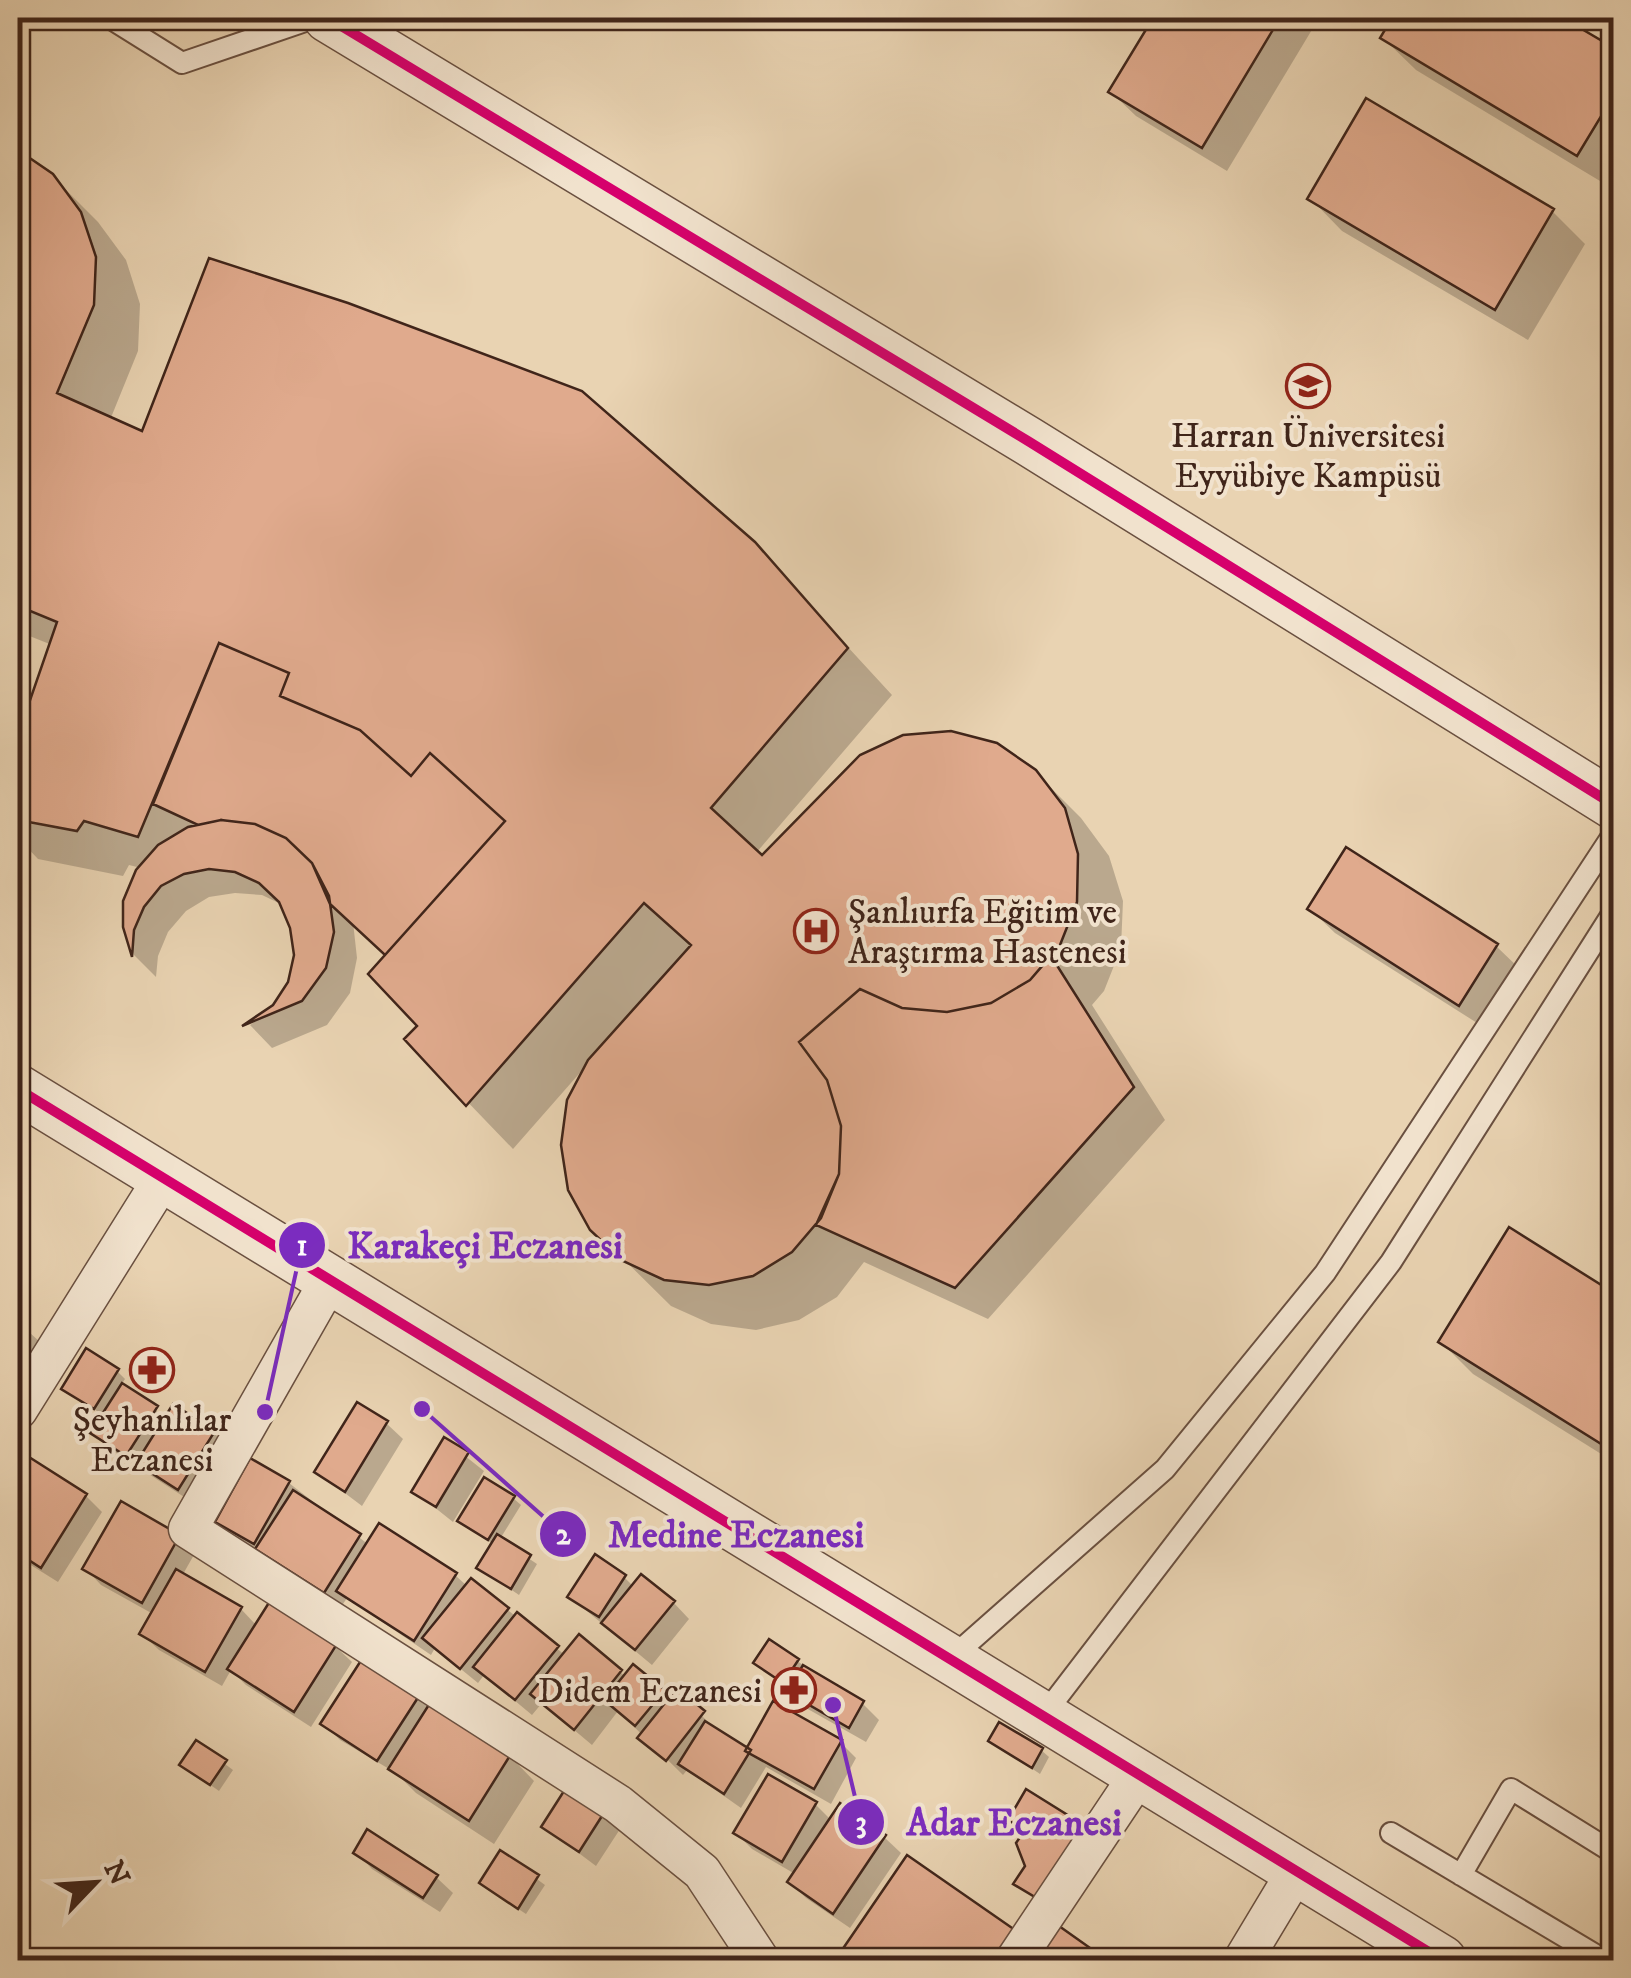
<svg xmlns="http://www.w3.org/2000/svg" width="1631" height="1978" font-family="'IM FELL DW Pica',serif">
  <rect width="100%" height="100%" fill="#e9d3b2"/>
  <filter id="stains"><feTurbulence type="fractalNoise" baseFrequency=".002" numOctaves="4"/><feColorMatrix values="0 0 0 0 .2 0 0 0 0 .09 0 0 0 0 .02 0 0 0 .5 -.17"/></filter>
  <radialGradient id="worn" r=".72"><stop offset=".6" stop-color="#630" stop-opacity="0"/><stop offset="1" stop-color="#630" stop-opacity=".3"/></radialGradient>
  <path fill="#0003" d="M1122,18H1319L1227,171L1136,116L1111,92L1146,33Z
    M1395,18H1558L1614,51L1610,187L1416,70L1383,38Z
    M18,153L51,175L98,222L126,260L140,304L138,351L110,420L143,435L753,544L892,695L756,853L762,859L1035,772L1081,818L1109,856L1123,901L1121,948L1104,991L1092,1005L1165,1120L988,1319L864,1262L837,1297L799,1320L756,1330L711,1324L671,1306L592,1228L585,1067L513,1149L408,1040L421,1026L388,956L353,922L357,958L350,993L327,1025L272,1048L250,1025L275,1007L291,983L297,955L293,927L283,905L262,895L235,893L209,897L186,911L168,932L158,956L156,977L134,955L125,927L141,868L129,865L123,876L38,859L18,838V743L52,645L27,635L18,658Z
    M1310,198L1552,211L1585,244L1528,340L1342,231Z
    M1310,909L1496,946L1521,970L1485,1028L1335,933Z
    M1614,1296V1462L1473,1374L1441,1342Z
    M18,1322L51,1352L18,1406Z
    M117,1371L125,1379L121,1385L167,1419L214,1433L230,1449L195,1504L110,1449L93,1433L104,1416L64,1388Z
    M386,1423L403,1439L362,1506L317,1472Z
    M445,1440L484,1471L453,1522L414,1491Z
    M18,1453L86,1496L102,1512L58,1582L18,1557Z
    M251,1462L289,1483L369,1545L455,1575L467,1586L471,1581L565,1655L579,1638L626,1677L664,1691L671,1699L678,1692L718,1732L748,1751L840,1742L856,1758L831,1804L766,1767L741,1808L687,1770L683,1775L618,1711L592,1745L542,1703L532,1715L484,1675L478,1683L435,1648L431,1655L347,1598L341,1607L234,1538L218,1521Z
    M513,1498L521,1505L500,1539L537,1564L519,1595L479,1568L493,1544L460,1521Z
    M121,1504L195,1553L182,1576L241,1609L257,1626L335,1646L352,1662L311,1727L246,1685L231,1670L222,1686L159,1650L142,1634L153,1614L101,1585L85,1568Z
    M624,1577L634,1587L673,1602L689,1619L652,1665L570,1597Z
    M18,1651L26,1659L18,1672Z
    M797,1661L862,1703L879,1720L866,1742L806,1708L791,1689L757,1663Z
    M418,1698L510,1756L534,1781L494,1844L416,1793L396,1773L340,1740L324,1724Z
    M991,1741L1041,1750L1049,1757L1040,1774Z
    M197,1743L233,1770L219,1791L182,1765Z
    M815,1804L831,1820L884,1837L901,1853L850,1928L806,1898L790,1882L795,1874L752,1849L736,1833Z
    M608,1807L624,1823L596,1866L544,1827Z
    M356,1852L436,1877L453,1893L440,1912L372,1869Z
    M501,1853L545,1885L526,1914L490,1890Z
    M1059,1929L1103,1960H855L845,1950Z"/>
  <path fill="#e0aa8d" stroke="#40251a" stroke-width="2.5" d="M1153,18H1280L1202,148L1108,92Z
    M1392,18H1563L1614,48V95L1577,156L1380,38Z
    M1366,98L1554,209L1495,310L1307,199Z
    M18,150L53,174L81,212L96,257L94,305L57,393L142,431L209,258L348,303L582,391L755,542L848,648L711,808L762,855L860,755L903,735L951,731L997,743L1036,770L1065,808L1078,854L1077,902L1060,945L1030,980L991,1003L947,1012L902,1008L860,989L799,1042L827,1080L841,1126L839,1174L821,1218L792,1252L753,1276L709,1285L664,1280L623,1261L590,1230L568,1190L561,1145L567,1100L588,1060L691,945L644,903L466,1106L404,1039L417,1026L368,974L505,821L430,753L411,776L360,730L280,696L289,673L219,643L138,837L84,821L77,831L18,820V735L57,622L18,606Z
    M219,643L289,673L280,696L360,730L411,776L430,753L505,821L385,955L330,904L312,863L286,838L255,824L221,820L198,825L153,804Z
    M221,820L255,824L286,838L312,863L329,896L334,932L326,968L302,1001L242,1026L273,1005L288,982L294,955L290,928L279,902L259,883L235,872L209,869L184,874L161,886L144,907L134,930L132,957L123,927V901L136,870L158,845L188,827Z
    M1346,847L1498,944L1459,1006L1307,909Z
    M1051,956L1134,1087L955,1288L816,1225L839,1174L841,1126L827,1080L799,1042L860,989L902,1008L947,1012L991,1003L1030,980Z
    M1509,1227L1614,1293V1452L1438,1342Z
    M86,1348L119,1369L94,1409L61,1389Z
    M122,1383L158,1406L126,1456L90,1433Z
    M357,1402L388,1421L345,1492L314,1472Z
    M173,1404L215,1431L178,1490L136,1463Z
    M444,1437L469,1452L436,1507L411,1492Z
    M18,1450L87,1494L41,1568L18,1553Z
    M250,1458L290,1481L254,1544L215,1522Z
    M484,1477L515,1496L488,1540L457,1521Z
    M293,1490L361,1534L324,1593L255,1549Z
    M121,1501L180,1535L142,1603L82,1569Z
    M379,1523L457,1573L414,1641L336,1591Z
    M497,1534L531,1555L511,1589L476,1568Z
    M595,1554L626,1575L599,1617L567,1597Z
    M176,1569L242,1607L205,1672L139,1634Z
    M641,1574L675,1601L635,1650L601,1623Z
    M471,1578L509,1608L460,1669L422,1638Z
    M270,1601L337,1644L294,1712L227,1669Z
    M517,1612L559,1646L515,1700L473,1667Z
    M579,1634L622,1670L574,1730L530,1694Z
    M769,1639L799,1659L783,1683L753,1663Z
    M362,1659L419,1696L377,1761L320,1724Z
    M633,1664L665,1690L635,1726L604,1700Z
    M803,1665L864,1701L849,1728L787,1692Z
    M677,1688L705,1711L666,1761L637,1738Z
    M773,1701L842,1740L814,1789L745,1751Z
    M430,1703L511,1754L469,1821L388,1769Z
    M705,1721L751,1750L724,1794L678,1764Z
    M999,1722L1043,1748L1032,1768L988,1741Z
    M196,1740L227,1760L210,1785L179,1765Z
    M768,1774L817,1802L782,1862L733,1833Z
    M571,1780L609,1805L579,1852L541,1827Z
    M1026,1789L1090,1829L1045,1903L1013,1884L1025,1866L1016,1843L1025,1830L1008,1820Z
    M840,1803L886,1835L833,1914L787,1882Z
    M367,1829L438,1875L423,1898L353,1853Z
    M500,1850L539,1875L518,1909L479,1883Z
    M907,1855L1015,1930L994,1960H856L842,1950Z
    M1059,1926L1107,1960H1035Z"/>
  <g fill="none" stroke-linecap="round" stroke-linejoin="round">
    <defs>
      <path id="service" d="M110,18L182,63L314,18
        M949,1660L1165,1469L1325,1273L1614,833
        M1043,1716L1391,1262L1614,911
        M1391,1833L1604,1960
        M1461,1875L1511,1789L1614,1853"/>
      <path id="minor" d="M329,1281L188,1529L618,1804L702,1872L760,1960
        M18,1410L163,1178
        M1015,1960L1138,1776
        M1243,1960L1296,1872"/>
      <path id="tertiary" d="M328,18L1028,441L1614,805
        M18,1089L1442,1960"/>
    </defs>
    <use href="#service" stroke="#6a5040" stroke-width="24"/>
    <use href="#minor" stroke="#6a5040" stroke-width="41"/>
    <use href="#tertiary" stroke="#6a5040" stroke-width="51"/>
    <use href="#service" stroke="#f1e2cd" stroke-width="20"/>
    <use href="#minor" stroke="#f1e2cd" stroke-width="38"/>
    <use href="#tertiary" stroke="#f1e2cd" stroke-width="48"/>
    <defs>
      <path id="cycleway" d="M328,18L1028,441L1614,805
        M18,1089L1442,1960"/>
    </defs>
    <use href="#cycleway" stroke="#f1e2cd" stroke-width="16"/>
    <use href="#cycleway" stroke="#d6006c" stroke-width="10"/>
  </g>
  <defs>
    <symbol id="university-ring" viewBox="-11 -11 22 22"><circle r="9.5" fill="#f1e2cd" stroke="#8f2418" stroke-width="1.5"/><path d="M0-5L7-2L0 1L-7-2ZM-4 1L0 2.5L4 1V4Q0 6-4 4Z" fill="#8f2418"/></symbol>
    <symbol id="hospital-ring" viewBox="-11 -11 22 22"><circle r="9.5" fill="#f1e2cd" stroke="#8f2418" stroke-width="1.5"/><path d="M-5-5h3v3.5h4V-5h3V5h-3V1.5h-4V5h-3Z" fill="#8f2418"/></symbol>
    <symbol id="pharmacy-ring" viewBox="-11 -11 22 22"><circle r="9.5" fill="#f1e2cd" stroke="#8f2418" stroke-width="1.5"/><path d="M-2-6h4v4h4v4h-4v4h-4v-4h-4v-4h4Z" fill="#8f2418"/></symbol>
  </defs>
  <g fill-rule="evenodd">
    <use href="#university-ring" x="1283" y="361" width="50" height="50"/>
    <use href="#hospital-ring" x="791" y="906" width="50" height="50"/>
    <use href="#pharmacy-ring" x="127" y="1345" width="50" height="50"/>
    <use href="#pharmacy-ring" x="769" y="1665" width="50" height="50"/>
  </g>
  <g text-anchor="middle" stroke-width="8" stroke-linejoin="round" paint-order="stroke">
    <g font-size="35" fill="#40251a" stroke="#f1e2cd">
      <text x="1308" y="447">Harran Üniversitesi<tspan x="1308" dy="40">Eyyübiye Kampüsü</tspan></text>
      <text x="848" y="923" text-anchor="start">Şanlıurfa Eğitim ve<tspan x="848" dy="40">Araştırma Hastenesi</tspan></text>
      <text x="152" y="1431">Şeyhanlılar<tspan x="152" dy="40">Eczanesi</tspan></text>
      <text x="762" y="1702" text-anchor="end">Didem Eczanesi</text>
    </g>
  </g>
  <path fill="none" stroke="#7b2cbf" stroke-width="4" d="M265 1412L302 1245M422 1409L563 1534M833 1705L861 1822"/>
  <g fill="#7b2cbf" stroke="#f1e2cd" stroke-width="4">
    <circle cx="265" cy="1412" r="10"/>
    <circle cx="422" cy="1409" r="10"/>
    <circle cx="833" cy="1705" r="10"/>
    <circle cx="302" cy="1245" r="25"/>
    <circle cx="563" cy="1534" r="25"/>
    <circle cx="861" cy="1822" r="25"/>
  </g>
  <g font-size="30" text-anchor="middle" font-weight="bold" fill="#fff">
    <text x="302" y="1255">1</text>
    <text x="563" y="1544">2</text>
    <text x="861" y="1832">3</text>
  </g>
  <g font-size="38" text-anchor="middle" font-weight="bold" fill="#7b2cbf" stroke="#f1e2cd" stroke-width="8" stroke-linejoin="round" paint-order="stroke">
    <text x="485" y="1258">Karakeçi Eczanesi</text>
    <text x="736" y="1547">Medine Eczanesi</text>
    <text x="1014" y="1835">Adar Eczanesi</text>
  </g>
  <rect width="1631" height="1978" fill="none" stroke="#e9d3b2" stroke-width="60"/>
  <rect x="20" y="20" width="1591" height="1938" fill="none" stroke="#40251a" stroke-width="5"/>
  <rect x="30" y="30" width="1571" height="1918" fill="none" stroke="#40251a" stroke-width="2.5"/>
  <g transform="translate(95 1883) rotate(65)" stroke="#f1e2cd" stroke-width="8" paint-order="stroke">
  <path d="M0-8L18 38L0 25L-18 38Z" fill="#40251a"/>
  <text y="-15" font-size="28" font-weight="bold" text-anchor="middle" fill="#40251a">N</text>
  </g>
  <rect width="100%" height="100%" filter="url(#stains)"/>
  <rect width="100%" height="100%" fill="url(#worn)"/>
</svg>
